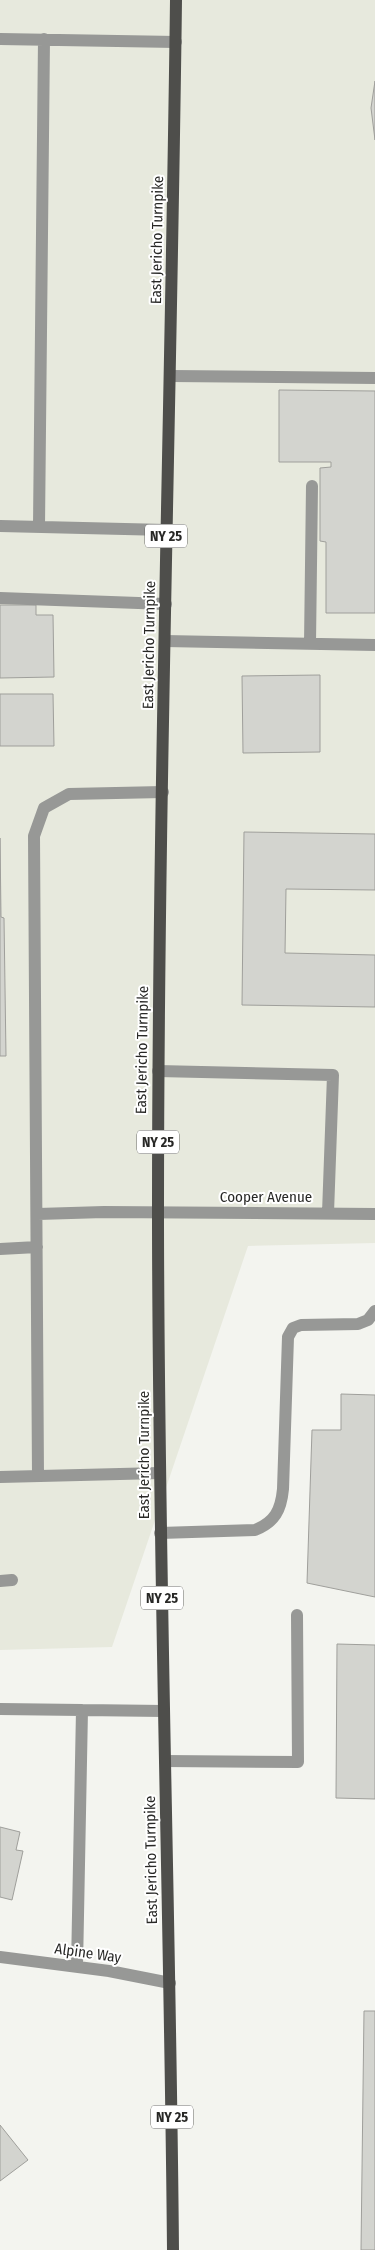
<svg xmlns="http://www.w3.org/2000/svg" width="375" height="2250" font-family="'Fira Sans Condensed',sans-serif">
  <rect width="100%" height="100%" fill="#f3f4ef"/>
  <path fill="#e7e9dd" d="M0,0H375V1243L248,1246L112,1647L0,1650Z"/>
  <path fill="#d3d4cf" stroke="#9f9f9b" d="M375,81V140L371,108Z
    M279,390L375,391V613H326V542L320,541V468L331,467V462H279Z
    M0,605H36V615H53L54,677L0,678Z
    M320,675V752L243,753L242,676Z
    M0,694H53L54,746H0Z
    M244,832L375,834V890L286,889L285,953L375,955V1007L242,1005Z
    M0,838L1,917L4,918L6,1056H0Z
    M341,1394L375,1395V1597L307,1583L312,1430H341Z
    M337,1644L375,1645V1799L336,1798Z
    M0,1827L20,1832L16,1850L23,1851L12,1900L0,1897Z
    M364,2011H375V2250H361Z
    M0,2125L28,2160L0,2181Z"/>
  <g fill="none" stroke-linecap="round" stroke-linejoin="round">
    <path stroke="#979896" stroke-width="12" d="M0,39L176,42
      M171,376L375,378
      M0,526L166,530
      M39,526L44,39
      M0,598L166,604
      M165,641L375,645
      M310,644L312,486
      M158,1071L333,1075L328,1213
      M38,1214L104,1212L375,1214
      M0,1249L37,1247
      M38,1476L34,836L44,808L69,794L163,792
      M0,1477L160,1473
      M160,1533L255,1530C275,1522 281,1510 283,1489L288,1337L293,1328L301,1325L358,1324L368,1320L375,1311
      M0,1581L12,1580
      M0,1709L164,1711
      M165,1761L298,1762L297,1615
      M0,1957L109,1971L170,1983
      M77,1967L82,1710"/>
    <path stroke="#4e4e4b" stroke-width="12" d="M173,2250C170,1903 158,1557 158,1210C158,807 171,403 176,0"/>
  </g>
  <g text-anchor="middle" stroke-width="4" stroke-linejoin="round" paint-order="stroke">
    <g fill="#fff" stroke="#686867" stroke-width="1">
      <rect x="145" y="524.5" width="42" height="23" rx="4"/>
      <rect x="137" y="1130.5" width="42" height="23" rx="4"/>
      <rect x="141" y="1586.5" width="42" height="23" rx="4"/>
      <rect x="151" y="2105.5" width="42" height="23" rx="4"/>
    </g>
    <g font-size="14" font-weight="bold" fill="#282826">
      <text x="166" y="541">NY 25</text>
      <text x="158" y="1147">NY 25</text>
      <text x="162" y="1603">NY 25</text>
      <text x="172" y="2122">NY 25</text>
    </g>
    <g font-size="15" fill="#282826" stroke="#fff">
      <text transform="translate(157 240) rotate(-89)" y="5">East Jericho Turnpike</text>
      <text transform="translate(149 645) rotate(-89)" y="5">East Jericho Turnpike</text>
      <text transform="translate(142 1050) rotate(-89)" y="5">East Jericho Turnpike</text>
      <text x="266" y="1202">Cooper Avenue</text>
      <text transform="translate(144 1455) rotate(-90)" y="5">East Jericho Turnpike</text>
      <text transform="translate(151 1860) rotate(-91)" y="5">East Jericho Turnpike</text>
      <text transform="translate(88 1953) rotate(8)" y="5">Alpine Way</text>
    </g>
  </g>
</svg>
